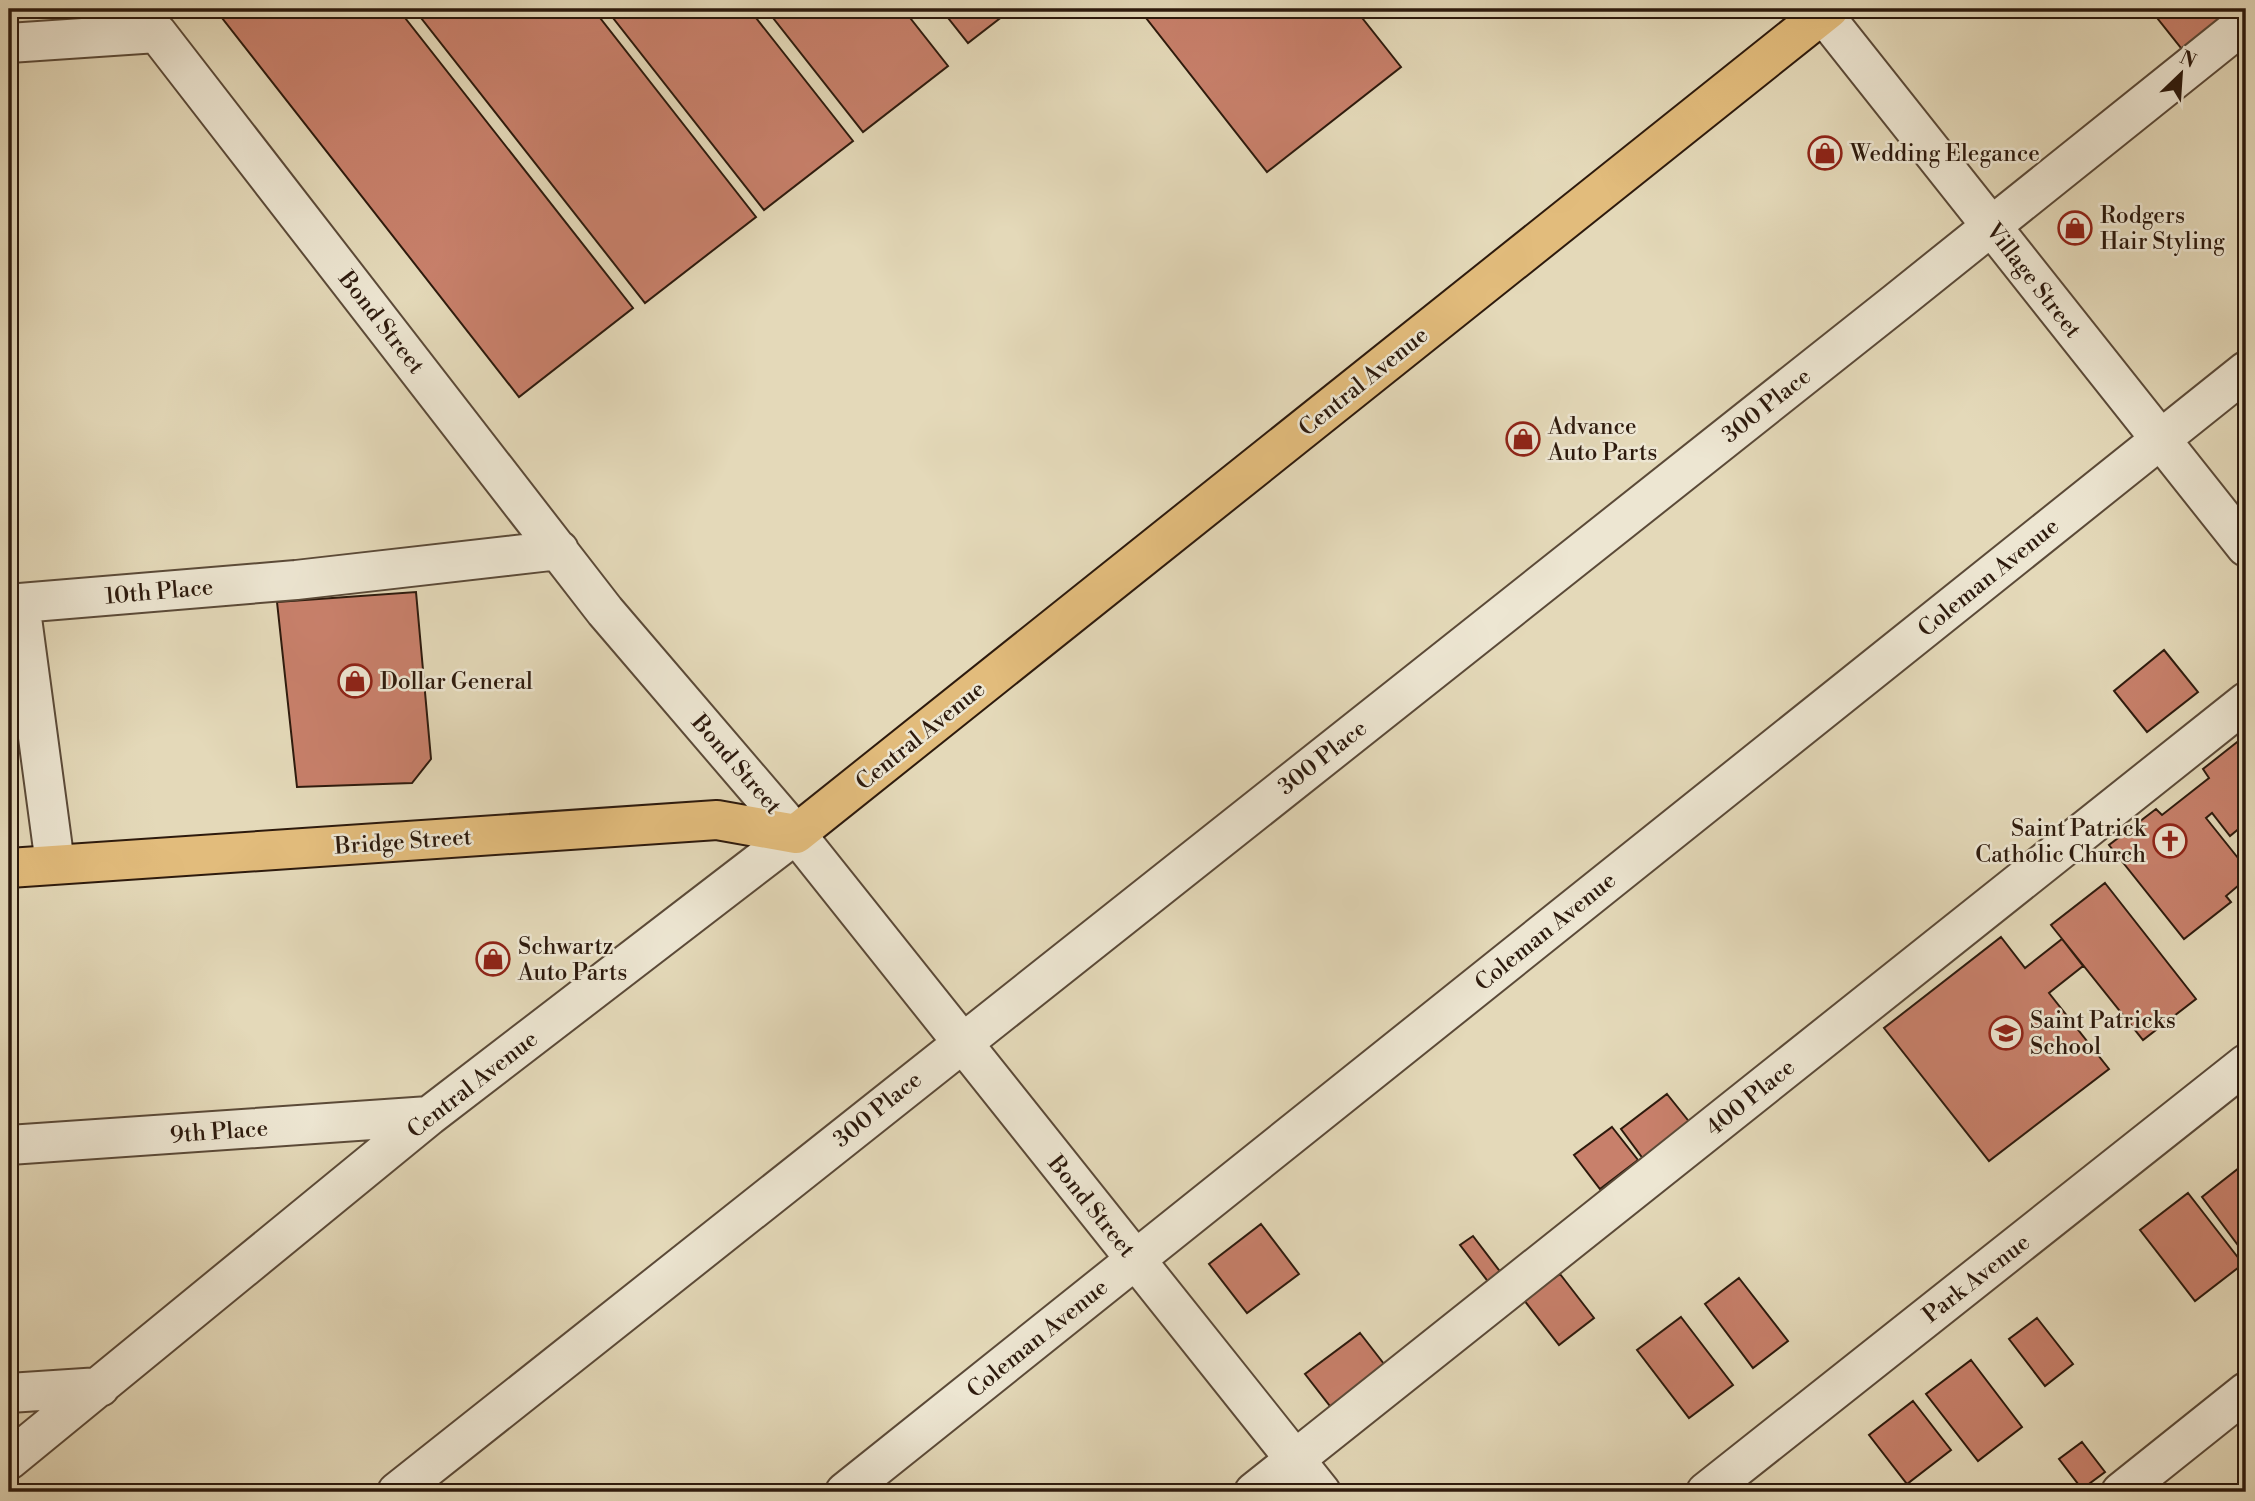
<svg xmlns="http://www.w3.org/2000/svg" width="2255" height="1501" font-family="'Libre Bodoni',serif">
  <rect width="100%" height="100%" fill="#e4d9b9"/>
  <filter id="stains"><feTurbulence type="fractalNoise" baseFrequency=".00286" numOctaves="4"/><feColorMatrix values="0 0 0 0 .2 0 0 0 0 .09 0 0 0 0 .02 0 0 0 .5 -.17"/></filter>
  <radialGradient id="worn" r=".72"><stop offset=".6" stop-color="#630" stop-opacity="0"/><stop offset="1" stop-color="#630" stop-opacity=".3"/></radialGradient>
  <path fill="#c8806b" stroke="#2d1a0d" stroke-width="2" d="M215,9H398L633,308L519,397Z
    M414,9H593L756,217L645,303Z
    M606,9H749L853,141L764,210Z
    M766,9H903L948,66L863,132Z
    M941,9H1012L968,43Z
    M1139,9H1355L1401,67L1267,172Z
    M2150,9H2246L2189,58Z
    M416,592L431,759L412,783L297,787L277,602Z
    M2164,650L2198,692L2147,732L2114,691Z
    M2246,735V834L2241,827L2230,836L2212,813L2206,818L2246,868V879L2226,896L2231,902L2184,939L2109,845L2156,809L2162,815L2209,778L2203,769Z
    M2105,883L2196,999L2143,1040L2051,925Z
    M2001,937L2025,968L2062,939L2083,966L2049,993L2109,1069L1989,1161L1884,1028Z
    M1667,1094L1691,1124L1644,1160L1621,1129Z
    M1612,1127L1638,1160L1600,1189L1574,1155Z
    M2239,1168L2246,1177V1256L2202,1197Z
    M2188,1193L2243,1264L2195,1301L2140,1230Z
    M1261,1224L1299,1274L1247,1313L1209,1264Z
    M1473,1236L1505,1278L1493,1288L1460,1245Z
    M1560,1274L1594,1318L1559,1345L1524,1300Z
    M1739,1278L1788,1341L1753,1368L1705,1304Z
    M1681,1317L1733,1385L1689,1418L1637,1350Z
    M2037,1318L2073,1364L2045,1386L2009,1339Z
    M1360,1333L1391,1373L1337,1415L1305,1374Z
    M1971,1360L2022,1427L1978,1461L1926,1394Z
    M1913,1401L1951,1450L1907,1484L1869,1435Z
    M2082,1442L2105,1472L2082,1489L2059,1459Z"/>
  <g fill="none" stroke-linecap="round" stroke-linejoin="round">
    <defs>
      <path id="minor" d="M1823,14L2246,547
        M9,43L157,33L605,611L796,834L1321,1492
        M55,864L20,603L296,580L559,550
        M9,1145L429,1116
        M9,1393L100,1387
        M9,1460L429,1116L796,834
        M397,1492C1013,1001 1633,516 2246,22
        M845,1492L2246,371
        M1254,1492L2246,702
        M1706,1492L2246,1064
        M2121,1492L2246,1392"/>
      <path id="major" d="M9,868L717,820L796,834L1829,9"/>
    </defs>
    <use href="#minor" stroke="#5b4a38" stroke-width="42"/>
    <use href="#major" stroke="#2d1a0d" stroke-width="42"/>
    <use href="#minor" stroke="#ede6d2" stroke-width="38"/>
    <use href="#major" stroke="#e2bc7c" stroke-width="38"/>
  </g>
  <defs>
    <symbol id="shop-ring" viewBox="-11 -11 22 22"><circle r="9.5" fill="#ede6d2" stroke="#8f2418" stroke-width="1.5"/><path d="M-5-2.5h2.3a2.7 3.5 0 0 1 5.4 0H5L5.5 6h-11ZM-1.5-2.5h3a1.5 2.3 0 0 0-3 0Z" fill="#8f2418"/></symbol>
    <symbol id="church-ring" viewBox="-11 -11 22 22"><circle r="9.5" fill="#ede6d2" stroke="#8f2418" stroke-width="1.5"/><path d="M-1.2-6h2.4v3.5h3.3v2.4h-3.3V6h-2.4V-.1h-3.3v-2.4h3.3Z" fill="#8f2418"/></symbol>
    <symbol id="school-ring" viewBox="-11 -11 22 22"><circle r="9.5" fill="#ede6d2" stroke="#8f2418" stroke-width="1.5"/><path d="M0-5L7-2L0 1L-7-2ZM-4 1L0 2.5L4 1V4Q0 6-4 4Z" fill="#8f2418"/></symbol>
  </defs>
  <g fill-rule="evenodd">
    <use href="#shop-ring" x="1806" y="134" width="38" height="38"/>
    <use href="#shop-ring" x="2056" y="209" width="38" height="38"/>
    <use href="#shop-ring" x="1504" y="420" width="38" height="38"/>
    <use href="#shop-ring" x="336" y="662" width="38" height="38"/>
    <use href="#church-ring" x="2151" y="822" width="38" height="38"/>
    <use href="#shop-ring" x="474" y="940" width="38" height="38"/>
    <use href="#school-ring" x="1987" y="1014" width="38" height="38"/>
  </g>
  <g text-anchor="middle" stroke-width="5" stroke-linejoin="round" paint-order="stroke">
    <g font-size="23" fill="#2d1a0d" stroke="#ede6d2" text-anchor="start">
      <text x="1850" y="161">Wedding Elegance</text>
      <text x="2100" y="223">Rodgers<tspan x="2100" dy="26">Hair Styling</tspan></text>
      <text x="1548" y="434">Advance<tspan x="1548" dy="26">Auto Parts</tspan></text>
      <text x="380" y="689">Dollar General</text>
      <text x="2146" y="836" text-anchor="end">Saint Patrick<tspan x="2146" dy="26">Catholic Church</tspan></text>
      <text x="518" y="954">Schwartz<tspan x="518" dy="26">Auto Parts</tspan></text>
      <text x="2030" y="1028">Saint Patricks<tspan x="2030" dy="26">School</tspan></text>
    </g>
    <g font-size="23" fill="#2d1a0d" stroke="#ede6d2">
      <text transform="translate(2034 280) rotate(52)" y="8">Village Street</text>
      <text transform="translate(382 322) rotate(52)" y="8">Bond Street</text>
      <text transform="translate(1363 381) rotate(-39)" y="8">Central Avenue</text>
      <text transform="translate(1766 405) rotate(-38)" y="8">300 Place</text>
      <text transform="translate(1988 577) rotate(-39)" y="8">Coleman Avenue</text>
      <text transform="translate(159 591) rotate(-5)" y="8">10th Place</text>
      <text transform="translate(920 735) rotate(-39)" y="8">Central Avenue</text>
      <text transform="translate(1322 757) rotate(-38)" y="8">300 Place</text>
      <text transform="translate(737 764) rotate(49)" y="8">Bond Street</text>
      <text transform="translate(403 841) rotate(-4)" y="8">Bridge Street</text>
      <text transform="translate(1545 931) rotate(-39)" y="8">Coleman Avenue</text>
      <text transform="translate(472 1084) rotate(-38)" y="8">Central Avenue</text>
      <text transform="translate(1750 1097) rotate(-39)" y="8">400 Place</text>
      <text transform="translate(877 1109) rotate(-39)" y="8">300 Place</text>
      <text transform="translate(219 1131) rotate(-4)" y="8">9th Place</text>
      <text transform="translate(1092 1206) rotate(51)" y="8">Bond Street</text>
      <text transform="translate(1976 1278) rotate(-38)" y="8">Park Avenue</text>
      <text transform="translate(1037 1338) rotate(-39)" y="8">Coleman Avenue</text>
    </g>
  </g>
  <rect width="2255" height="1501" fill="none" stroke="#e4d9b9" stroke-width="35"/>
  <rect x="10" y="10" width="2234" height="1480" fill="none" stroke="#2d1a0d" stroke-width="3.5"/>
  <rect x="18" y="18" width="2220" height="1466" fill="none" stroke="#2d1a0d" stroke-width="2"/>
  <g transform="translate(2181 74) rotate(25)" stroke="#ede6d2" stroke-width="5" paint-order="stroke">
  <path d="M0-5L12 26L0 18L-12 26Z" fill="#2d1a0d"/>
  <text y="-10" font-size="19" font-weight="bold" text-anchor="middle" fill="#2d1a0d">N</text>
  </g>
  <rect width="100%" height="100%" filter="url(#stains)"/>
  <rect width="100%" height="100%" fill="url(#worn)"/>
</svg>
